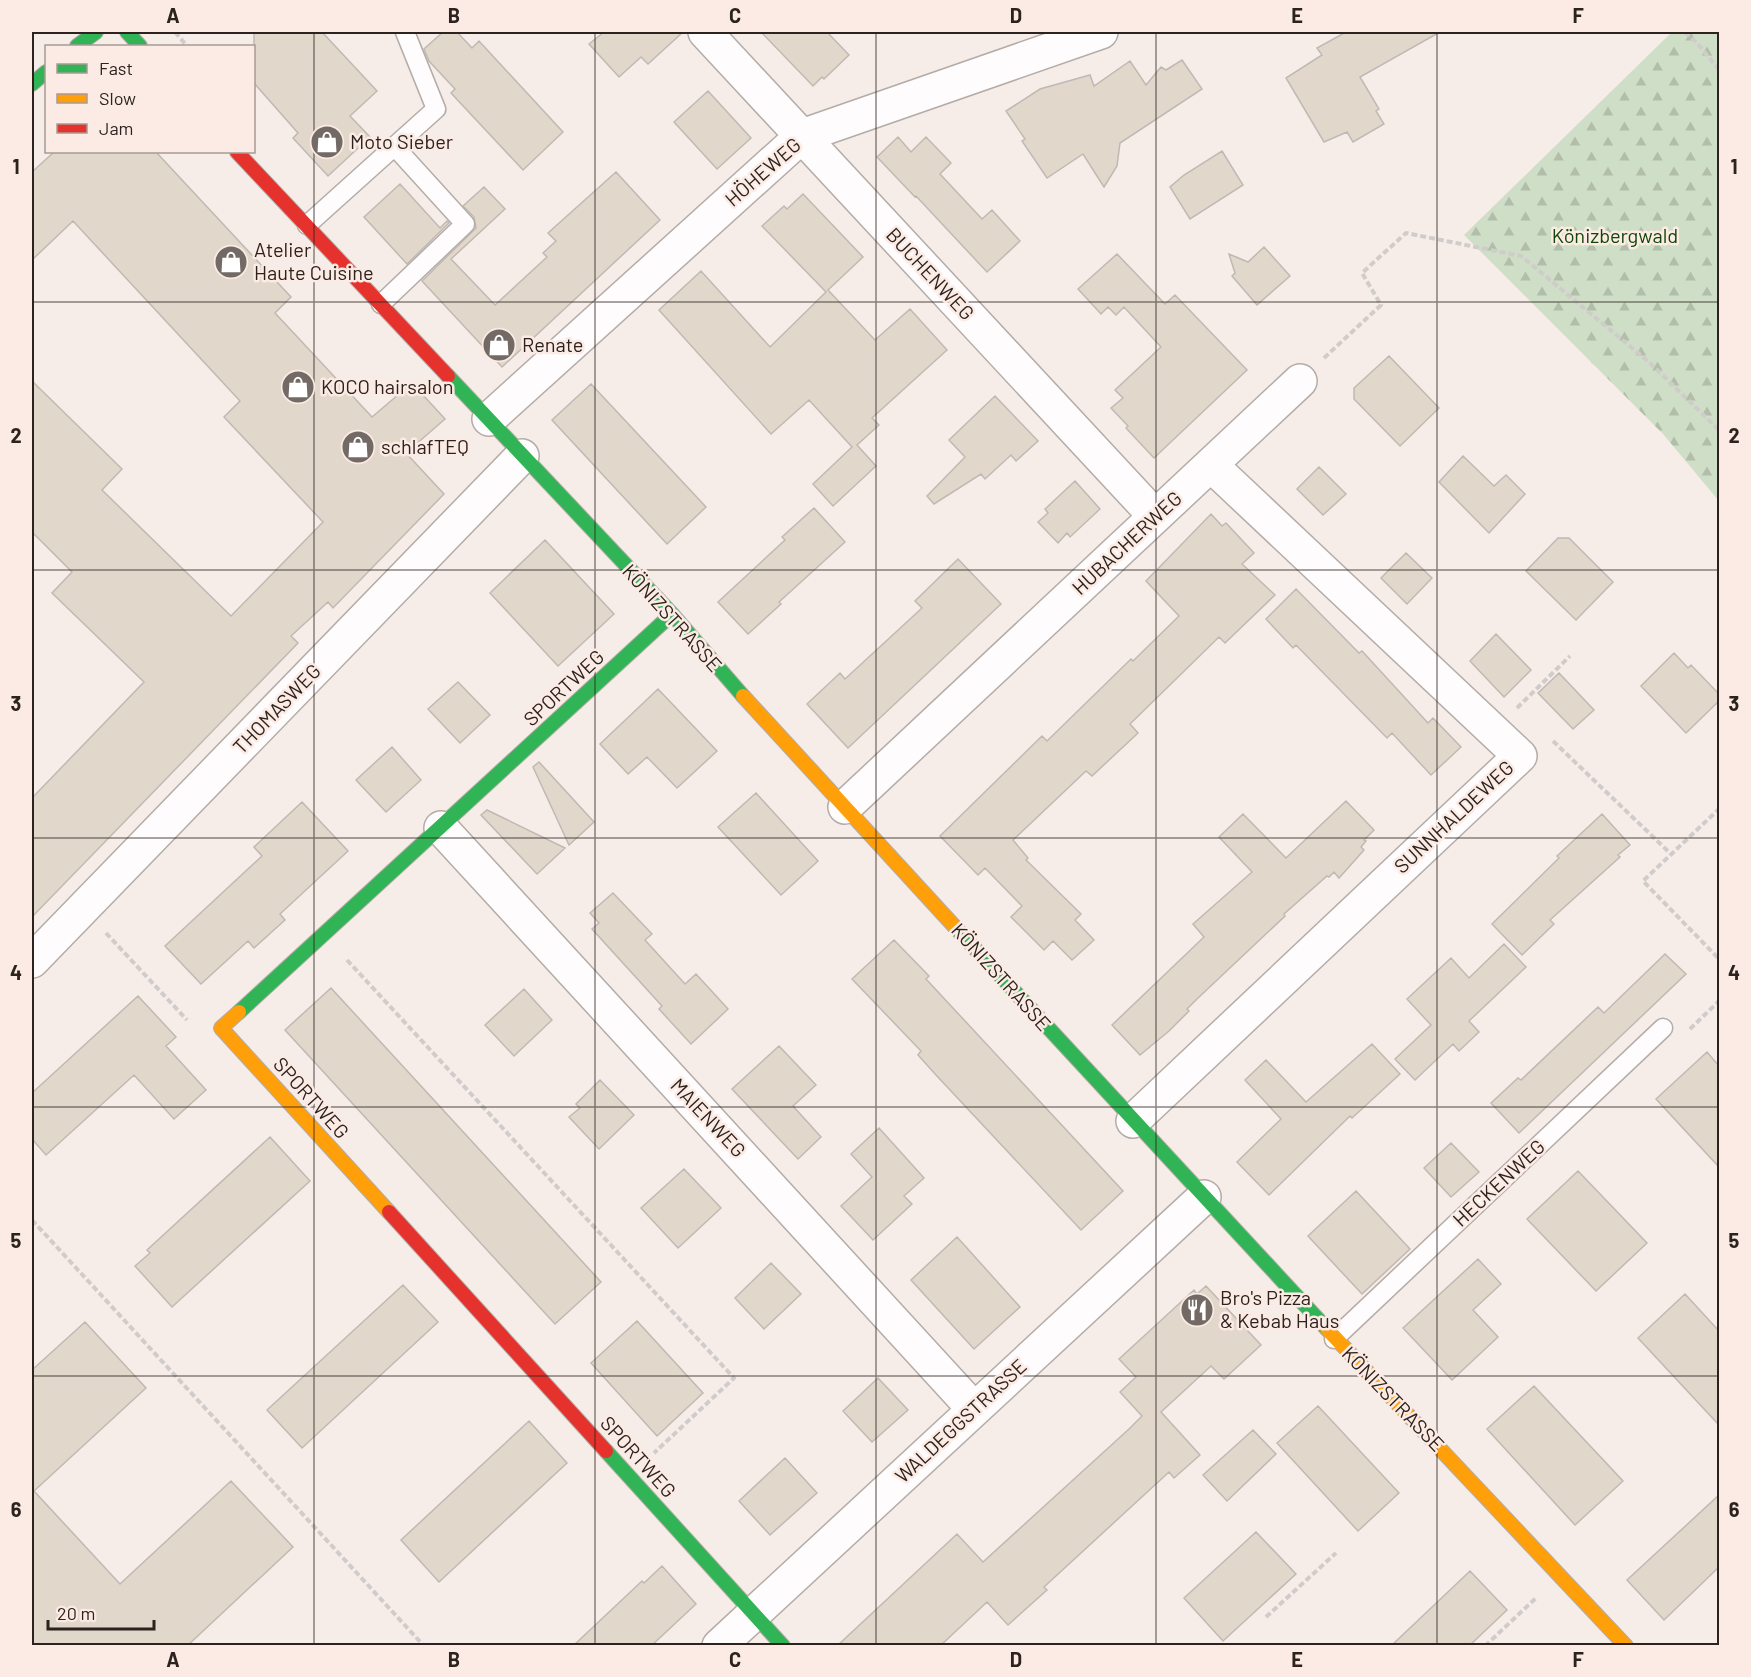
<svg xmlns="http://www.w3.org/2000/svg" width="1751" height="1677" font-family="Barlow,sans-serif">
  <defs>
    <pattern id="forest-firs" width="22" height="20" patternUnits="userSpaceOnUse" patternTransform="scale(1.5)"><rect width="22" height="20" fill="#cfdec6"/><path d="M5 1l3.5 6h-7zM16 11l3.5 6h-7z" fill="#b2beaa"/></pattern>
  </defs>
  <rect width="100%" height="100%" fill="#f6ede9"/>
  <path fill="url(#forest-firs)" d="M1672,32H1719V501L1663,434L1464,235Z"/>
  <path fill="#e2d7cb" stroke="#c0b9b3" stroke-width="1.5" d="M254,32H322L377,91L350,116L370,137L328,176L293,138L298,133L254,83Z
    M443,32H457L472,48L479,41L563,132L523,170L451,93L455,89L429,61L424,49Z
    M604,32H683L648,64L641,57L619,77L589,44Z
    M761,32H827L849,55L824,79L822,77L813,86Z
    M1346,32H1440L1360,77L1379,109L1376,111L1384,124L1353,142L1347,132L1324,142L1286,78L1322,55L1317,48Z
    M1182,60L1202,89L1120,143L1117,166L1104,187L1083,154L1047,178L1022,141L1025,139L1006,111L1040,89L1090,75L1094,86L1130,61L1146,85L1161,67L1166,70Z
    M708,91L751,138L717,169L674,122Z
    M898,137L911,152L926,137L951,163L940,174L982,219L992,210L1020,241L987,272L916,196L915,197L877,157Z
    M1222,151L1243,185L1190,219L1170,187L1184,175Z
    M54,152H156L291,297L275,313L372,417L412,383L445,419L406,453L444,494L333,608L328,602L291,636L298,643L32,917V798L144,682L52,593L72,572L32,532V381L122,469L102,490L231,616L323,522L224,417L240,401L73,221L32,260V172Z
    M616,172L660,220L502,367L422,281L476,228L474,217L463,206L484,187L505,209L451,259L495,305L547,257L543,253L556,241L548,233Z
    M400,184L440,228L447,221L449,223L407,264L364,217Z
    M803,194L863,257L828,290L875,340L910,309L947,350L872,418L879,425L857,445L876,466L833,506L813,484L852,447L809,400L771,434L659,310L701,271L770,347L826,292L762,226L784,206L787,209Z
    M1264,247L1290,276L1257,305L1232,276L1235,273L1229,254L1248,262Z
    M1117,254L1165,304L1175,295L1247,370L1154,458L1126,428L1128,426L1111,408L1123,398L1115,390L1161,347L1124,307L1116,315L1108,307L1101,314L1078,289Z
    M1389,356L1439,408L1400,446L1354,399V388Z
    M591,384L706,507L667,544L552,420Z
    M995,396L1038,441L1016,461L1011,455L985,479L981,474L934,504L927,496L965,457L949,440Z
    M1463,456L1494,486L1506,475L1525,494L1489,533L1439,482Z
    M1319,467L1346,494L1323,515L1297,489Z
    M1075,481L1100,509L1070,537L1067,533L1058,543L1038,522L1048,513L1045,509Z
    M814,508L845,542L779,602L781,604L748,634L718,602L785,540L782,537Z
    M1211,514L1222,526L1226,523L1254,553L1242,564L1275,595L1225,643L1219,637L1130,724L1138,733L1092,776L1086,771L1013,840L1028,858L1026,860L1081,914L1075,920L1094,940L1072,960L1053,941L1044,950L1011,917L1022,906L985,868L978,875L940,836L1042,736L1047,741L1131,659L1133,661L1179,616L1146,581Z
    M1558,538H1569L1613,582L1576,620L1526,571Z
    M545,540L614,614L558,666L490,593Z
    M1406,553L1432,578L1407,604L1381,578Z
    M958,559L1001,604L848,748L807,704L840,673L845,679L922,608L915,601Z
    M1296,589L1359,653L1362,651L1428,723L1433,718L1461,747L1431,775L1392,733L1387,738L1296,645L1293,648L1266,619Z
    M1496,634L1531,670L1504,697L1470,661Z
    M1674,653L1688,668L1691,665L1719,694V701L1686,733L1641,686Z
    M1559,673L1594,710L1573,729L1538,693Z
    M458,682L490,715L460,743L428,709Z
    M658,689L717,751L677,788L647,757L628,774L600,744Z
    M392,747L421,780L386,812L356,780Z
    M539,762L594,822L569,845L533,767Z
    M756,793L818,861L781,895L718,827Z
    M1346,801L1374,830L1364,840L1366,841L1361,847L1364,850L1339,878L1334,872L1329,877L1327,876L1284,914L1285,916L1197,999L1187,1009L1189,1011L1169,1031L1140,1055L1112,1025L1204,937L1193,924L1252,872L1219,837L1243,814L1286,858Z
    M302,802L348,851L280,914L285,920L254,948L248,941L201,984L165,946L262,856L254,847Z
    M487,810L565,848L537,874L481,815Z
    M1602,814L1630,845L1618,855L1620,857L1550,920L1554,924L1522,955L1492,924L1559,858L1557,856Z
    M613,893L652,934L645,940L685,984L696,974L728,1009L691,1044L659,1009L662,1006L592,929L599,923L590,913Z
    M894,940L929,976L926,979L1123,1191L1081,1230L936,1075L918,1055L921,1051L852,979Z
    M1504,944L1526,967L1469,1021L1479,1032L1459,1051L1453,1044L1415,1080L1395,1059L1431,1025L1407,999L1451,958L1469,978Z
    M1665,954L1686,974L1519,1133L1491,1103L1518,1078L1521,1080L1598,1007L1604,1013Z
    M331,988L601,1282L555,1324L285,1030Z
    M524,989L552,1020L514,1056L485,1025Z
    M138,996L176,1037L166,1046L206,1090L174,1119L134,1075L46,1155L32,1139V1093Z
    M1372,1044L1400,1074L1352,1118L1350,1116L1269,1195L1237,1162L1281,1119L1245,1080L1266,1060L1306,1102Z
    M779,1046L816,1085L793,1106L821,1137L798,1159L732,1089Z
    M1707,1052L1719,1066V1167L1656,1099Z
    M600,1080L634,1115L599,1149L569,1117L580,1108L576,1104Z
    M879,1128L924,1178L904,1196L912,1204L873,1240L841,1206L872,1177L851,1154Z
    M270,1137L310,1181L172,1307L135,1266L150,1253L147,1250Z
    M1451,1143L1479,1172L1451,1197L1424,1168Z
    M684,1169L721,1208L678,1248L641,1208Z
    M1578,1171L1647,1243L1596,1291L1527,1219Z
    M1356,1191L1410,1249L1362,1294L1308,1236Z
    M957,1237L1020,1307L974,1349L911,1280Z
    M1478,1259L1501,1284L1473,1310L1498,1337L1452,1380L1403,1328Z
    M771,1263L801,1294L764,1329L735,1298Z
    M403,1285L438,1322L302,1448L267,1410Z
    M1206,1286L1261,1345L1224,1379L1211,1366L1161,1412L1200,1455L1174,1478L1169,1472L1044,1587L1047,1590L1008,1625L987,1602L940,1646H837L957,1534L983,1562L1129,1429L1142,1416L1120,1392L1136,1377L1119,1359L1194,1290L1197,1294Z
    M1685,1294L1719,1331V1425L1638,1338Z
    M637,1321L703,1393L657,1436L591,1363Z
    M85,1322L146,1388L34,1491L120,1584L231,1481L293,1547L187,1646H32V1370Z
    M878,1378L908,1410L872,1442L843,1411Z
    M1534,1386L1623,1481L1575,1525L1487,1429Z
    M1318,1406L1399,1493L1358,1531L1277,1443Z
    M529,1421L567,1463L439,1582L401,1540Z
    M1253,1430L1276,1454L1227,1501L1203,1475Z
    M785,1458L817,1493L770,1535L739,1501Z
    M1719,1495V1567L1664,1620L1627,1580Z
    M1256,1532L1296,1574L1223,1641L1184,1598Z
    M662,1566L696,1604L651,1646H573L642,1581L644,1583Z
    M1470,1571L1507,1610L1469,1646H1391Z"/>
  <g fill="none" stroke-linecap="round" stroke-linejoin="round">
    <defs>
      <path id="lane" d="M307,225L436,109L405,32
        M381,304L465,224L395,147
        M1334,1339L1663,1028"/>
      <path id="street" d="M705,32L1155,516
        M489,419L802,136L1101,32
        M845,807L1300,381
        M441,828L974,1409
        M32,961L522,456
        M1133,1121L1520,756L1211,465
        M719,1646L1204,1197"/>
      <path id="fast" d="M127,32L140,46
        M77,46L96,32
        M32,84L46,72
        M448,376L672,614L743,696
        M955,927L1327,1329
        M239,1012L672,614
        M606,1451L783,1646"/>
      <path id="slow" d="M743,696L955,927
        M239,1012L221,1028L389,1212
        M1327,1329L1626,1646"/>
      <path id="jam" d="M237,152L448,376
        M389,1212L606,1451"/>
    </defs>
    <use href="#lane" stroke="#b4aca8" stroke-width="21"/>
    <use href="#street" stroke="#b4aca8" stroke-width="36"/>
    <use href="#fast" stroke="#b4aca8" stroke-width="16"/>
    <use href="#slow" stroke="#b4aca8" stroke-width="16"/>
    <use href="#jam" stroke="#b4aca8" stroke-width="16"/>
    <path stroke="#d0cccb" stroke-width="4" stroke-dasharray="6 3" stroke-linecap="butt" d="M175,32L187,46
      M1685,32L1697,43L1720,71
      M1324,358L1381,305L1362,273L1406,233L1521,256L1649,362L1720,431
      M1517,708L1570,656
      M1553,741L1671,854
      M1720,808L1643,881L1720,960
      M106,933L187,1020
      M347,960L734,1378L654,1453
      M1690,1029L1720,1000
      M32,1220L424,1646
      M1266,1617L1336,1553
      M1485,1646L1536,1598"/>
    <use href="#lane" stroke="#fefcfc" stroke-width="18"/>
    <use href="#street" stroke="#fefcfc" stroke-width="33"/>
    <use href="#fast" stroke="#30b455" stroke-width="14"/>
    <use href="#slow" stroke="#ff9f0a" stroke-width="14"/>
    <use href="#jam" stroke="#e5322d" stroke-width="14"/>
  </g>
  <path fill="none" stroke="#2c231e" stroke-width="1.5" stroke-opacity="0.55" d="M314,32V1646M595,32V1646M876,32V1646M1156,32V1646M1437,32V1646M32,302H1720M32,570H1720M32,838H1720M32,1107H1720M32,1376H1720"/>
  <defs>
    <symbol id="shop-disc" viewBox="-11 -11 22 22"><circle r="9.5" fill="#736a65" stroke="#fbebe4"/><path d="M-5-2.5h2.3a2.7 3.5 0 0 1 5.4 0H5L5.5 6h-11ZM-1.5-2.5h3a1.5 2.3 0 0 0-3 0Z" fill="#fff"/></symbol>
    <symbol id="restaurant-disc" viewBox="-11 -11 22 22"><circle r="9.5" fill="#736a65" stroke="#fbebe4"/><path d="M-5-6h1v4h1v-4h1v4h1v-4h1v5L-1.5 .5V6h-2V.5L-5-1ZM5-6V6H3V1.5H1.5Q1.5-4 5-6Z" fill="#fff"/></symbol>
  </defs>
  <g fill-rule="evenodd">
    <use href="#shop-disc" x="308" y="123" width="38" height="38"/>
    <use href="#shop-disc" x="212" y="243" width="38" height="38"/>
    <use href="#shop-disc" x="480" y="326" width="38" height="38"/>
    <use href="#shop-disc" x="279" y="368" width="38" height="38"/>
    <use href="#shop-disc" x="339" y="428" width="38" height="38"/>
    <use href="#restaurant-disc" x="1178" y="1291" width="38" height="38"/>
  </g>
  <g text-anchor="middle" stroke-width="5" stroke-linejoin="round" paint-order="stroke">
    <g font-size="20" fill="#2c231e" stroke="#fbebe4" text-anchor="start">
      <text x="350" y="149">Moto Sieber</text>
      <text x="254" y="257">Atelier<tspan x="254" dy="23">Haute Cuisine</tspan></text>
      <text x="522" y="352">Renate</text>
      <text x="321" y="394">KOCO hairsalon</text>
      <text x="381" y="454">schlafTEQ</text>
      <text x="1220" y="1305">Bro's Pizza<tspan x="1220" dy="23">&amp; Kebab Haus</tspan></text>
    </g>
    <g font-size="20" fill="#2c231e" stroke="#fbebe4">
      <text transform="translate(763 172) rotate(-41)" y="7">HÖHEWEG</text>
      <text transform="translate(930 274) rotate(47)" y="7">BUCHENWEG</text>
      <text transform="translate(1127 543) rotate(-43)" y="7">HUBACHERWEG</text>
      <text transform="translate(672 618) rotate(48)" y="7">KÖNIZSTRASSE</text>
      <text transform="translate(564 688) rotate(-43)" y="7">SPORTWEG</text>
      <text transform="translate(277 709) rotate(-46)" y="7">THOMASWEG</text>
      <text transform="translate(1454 817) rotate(-43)" y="7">SUNNHALDEWEG</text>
      <text transform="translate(1001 977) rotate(48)" y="7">KÖNIZSTRASSE</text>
      <text transform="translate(311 1098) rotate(48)" y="7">SPORTWEG</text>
      <text transform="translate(708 1118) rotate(47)" y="7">MAIENWEG</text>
      <text transform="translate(1499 1183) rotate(-43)" y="7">HECKENWEG</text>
      <text transform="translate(1393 1399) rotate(46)" y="7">KÖNIZSTRASSE</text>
      <text transform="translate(961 1421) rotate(-43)" y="7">WALDEGGSTRASSE</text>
      <text transform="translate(638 1457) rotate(48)" y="7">SPORTWEG</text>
    </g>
    <g font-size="20" fill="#0f4806" stroke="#fbebe4">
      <text x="1615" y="243">Könizbergwald</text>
    </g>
  </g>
  <rect width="1751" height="1677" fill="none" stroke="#fbebe4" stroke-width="66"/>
  <rect x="45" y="45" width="210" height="108" fill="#fbebe4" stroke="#a89b95" stroke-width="1.5"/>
  <rect x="57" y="64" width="30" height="9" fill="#30b455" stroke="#a89b95" stroke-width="1.5"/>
  <text x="99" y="75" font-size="18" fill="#2c231e">Fast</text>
  <rect x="57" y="94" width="30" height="9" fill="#ff9f0a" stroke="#a89b95" stroke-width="1.5"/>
  <text x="99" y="105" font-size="18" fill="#2c231e">Slow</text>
  <rect x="57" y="124" width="30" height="9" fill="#e5322d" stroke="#a89b95" stroke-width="1.5"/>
  <text x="99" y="135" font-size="18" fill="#2c231e">Jam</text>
  <path d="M48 1620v9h106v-9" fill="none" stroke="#2c231e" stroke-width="3"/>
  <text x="57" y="1620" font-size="18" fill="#2c231e" stroke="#fbebe4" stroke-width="4.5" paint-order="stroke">20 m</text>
  <rect x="33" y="33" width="1685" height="1611" fill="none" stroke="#2c231e" stroke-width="2"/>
  <g font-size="20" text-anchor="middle" font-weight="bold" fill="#2c231e">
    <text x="173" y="23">A</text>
    <text x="454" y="23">B</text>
    <text x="735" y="23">C</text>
    <text x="1016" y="23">D</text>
    <text x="1297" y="23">E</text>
    <text x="1578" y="23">F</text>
    <text x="16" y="174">1</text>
    <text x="1734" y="174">1</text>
    <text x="16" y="443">2</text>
    <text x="1734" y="443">2</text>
    <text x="16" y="711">3</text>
    <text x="1734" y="711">3</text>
    <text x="16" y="980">4</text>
    <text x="1734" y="980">4</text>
    <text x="16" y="1248">5</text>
    <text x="1734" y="1248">5</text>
    <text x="16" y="1517">6</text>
    <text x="1734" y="1517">6</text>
    <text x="173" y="1667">A</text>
    <text x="454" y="1667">B</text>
    <text x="735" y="1667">C</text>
    <text x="1016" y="1667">D</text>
    <text x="1297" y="1667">E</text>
    <text x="1578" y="1667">F</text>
  </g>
</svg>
